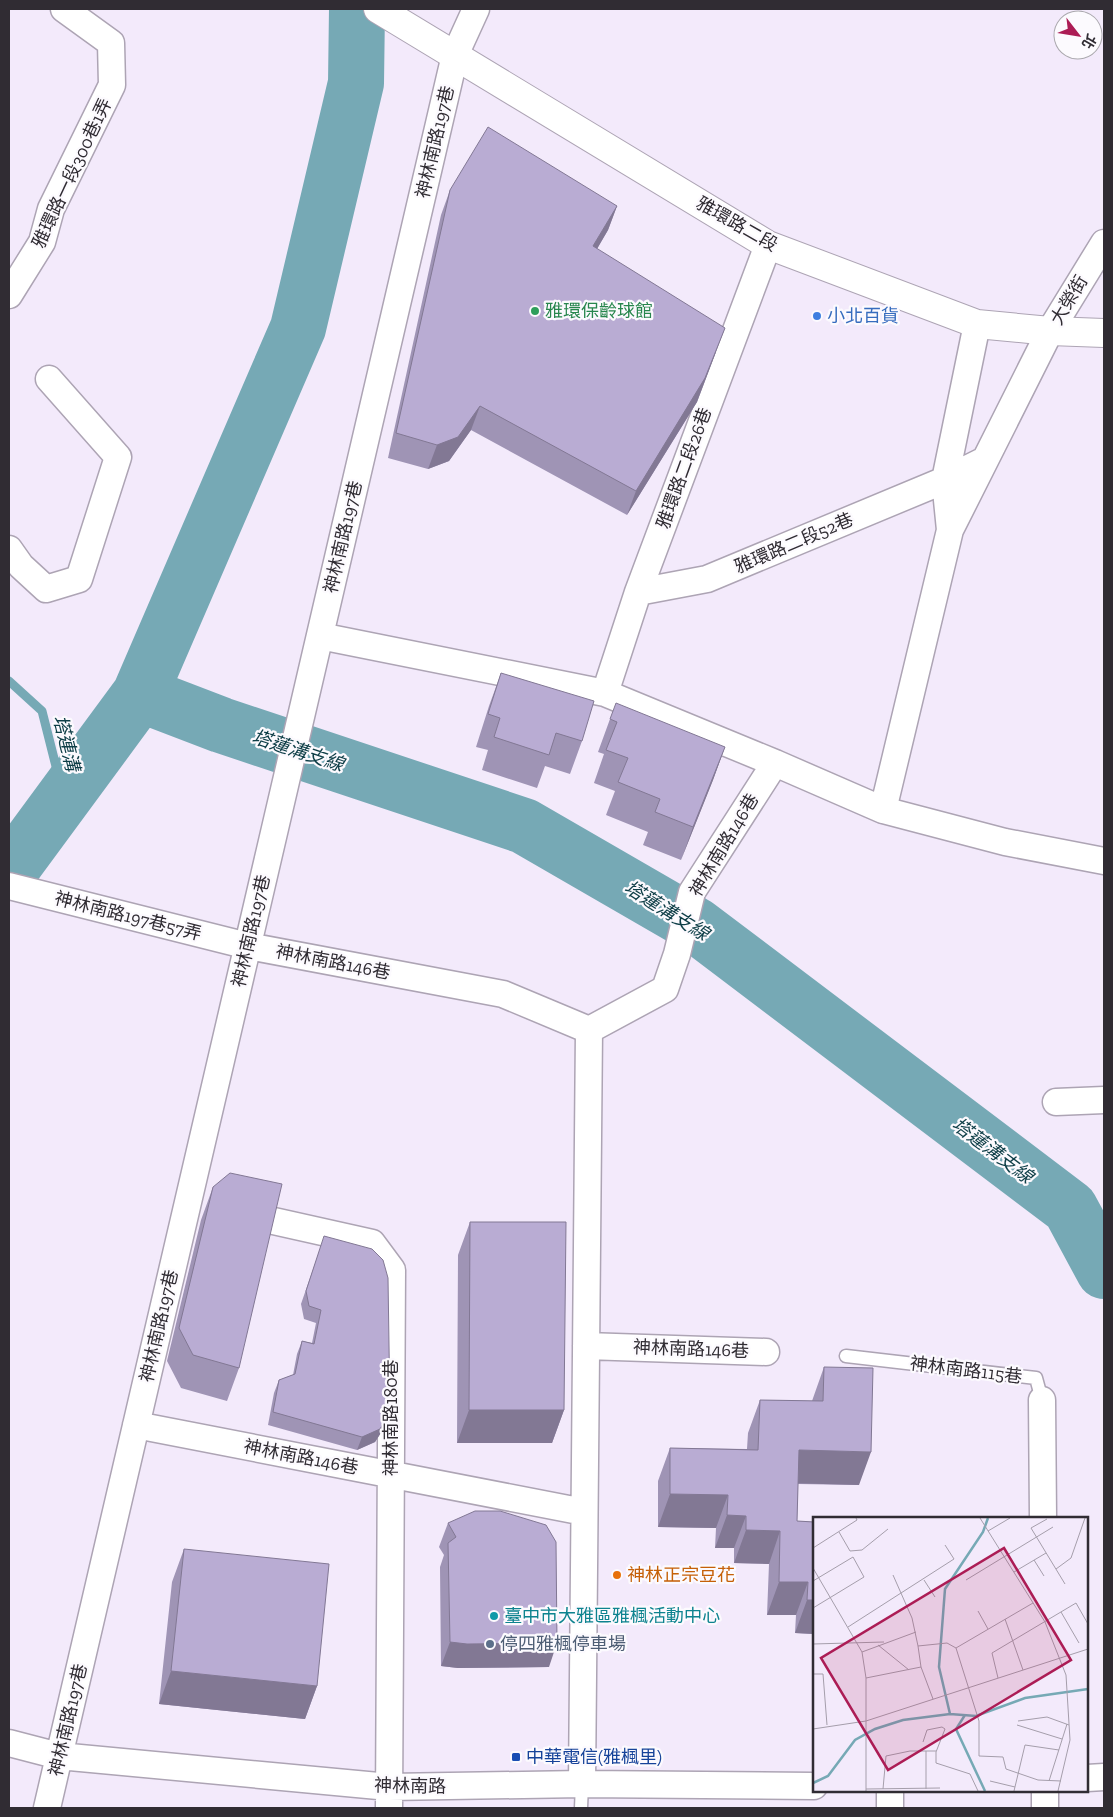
<svg xmlns="http://www.w3.org/2000/svg" width="1113" height="1817" font-family="'Zilla Slab','Noto Sans TC',serif">
  <rect width="100%" height="100%" fill="#f3eafb"/>
  <g fill="none" stroke-linecap="round" stroke-linejoin="round">
    <path stroke="#76a9b5" stroke-width="9" d="M9,681L42,711L64,798"/>
    <path stroke="#76a9b5" stroke-width="56" d="M140,694L221,725L524,826L697,926L1070,1208L1104,1271
      M9,872L140,694L298,328L356,83L357,9"/>
    <defs>
      <path id="service" d="M846,1356L1036,1378L1042,1400
        M581,1808L582,1784"/>
      <path id="minor" d="M9,295L42,242L51,209L112,85L111,43L64,9
        M950,530L1050,331L1104,243
        M9,549L21,566L46,589L79,579L118,457L49,379
        M638,592L707,579L945,480L983,461
        M320,636L605,693L775,763
        M605,693L638,592L768,245
        M883,810L950,530L945,480L977,324
        M9,886L248,946L503,994L589,1030
        M1056,1102L1104,1100
        M238,1213L372,1243L392,1270L389,1808
        M586,1346L766,1352
        M1042,1400L1043,1518
        M136,1425L584,1512
        M9,1743L59,1756L389,1787L582,1784L814,1786
        M1087,1778L1104,1777
        M582,1784L589,1030L665,989L677,954L692,892L775,763L883,810L1005,842L1104,861
        M890,1791V1808
        M1045,1791V1808
        M47,1808L455,55L476,9"/>
      <path id="tertiary" d="M378,9L768,245L977,324L1050,331L1104,333"/>
    </defs>
    <use href="#service" stroke="#ada4b4" stroke-width="15"/>
    <use href="#minor" stroke="#ada4b4" stroke-width="29"/>
    <use href="#tertiary" stroke="#ada4b4" stroke-width="30"/>
    <use href="#service" stroke="#fff" stroke-width="12"/>
    <use href="#minor" stroke="#fff" stroke-width="26"/>
    <use href="#tertiary" stroke="#fff" stroke-width="28"/>
  </g>
  <path fill="#9f94b5" d="M450,190L617,206L608,230L597,249L716,352L697,402L627,515L471,430L449,461L428,469L388,458L441,215Z
    M501,673L582,741L570,774L545,766L537,788L482,770L488,750L476,747L489,706Z
    M610,719L725,747L713,780L681,860L643,845L648,832L606,815L615,791L594,783L604,754L598,752Z
    M213,1187L239,1368L227,1401L181,1388L167,1361L201,1220Z
    M470,1222L564,1410L552,1443H457L458,1255Z
    M320,1249L390,1412L386,1425L375,1442L357,1450L268,1425L274,1393L279,1380L293,1375L297,1354L302,1341L312,1343L316,1323L304,1319L301,1304Z
    M824,1367L859,1485L798,1484L797,1521L814,1522V1634L795,1633L796,1615H767L769,1564L734,1563V1548H715L716,1528L658,1527V1481L670,1448L747,1449L748,1433L760,1400L812,1401Z
    M448,1523L549,1667L458,1668L441,1666L440,1567L444,1555L439,1547Z
    M184,1549L317,1686L305,1719L159,1704L172,1582Z"/>
  <path fill="#827894" d="M617,206L608,230L584,271L593,246Z
    M725,328L697,402L627,515L636,491Z
    M480,406L471,430L449,461L428,469L437,445Z
    M725,747L713,780L681,860L693,827Z
    M469,1410H564L552,1443H457Z
    M390,1412L386,1425L375,1442L357,1450L362,1437Z
    M799,1450L871,1452L859,1485L787,1483Z
    M670,1494L728,1495L716,1528L658,1527Z
    M727,1515L746,1516L734,1548H715Z
    M746,1530L780,1531L769,1564L734,1563Z
    M779,1582H808L796,1615H767Z
    M807,1600H814V1634L795,1633Z
    M450,1642L557,1643L549,1667L458,1668L441,1666Z
    M171,1671L317,1686L305,1719L159,1704Z"/>
  <path fill="#b9acd3" stroke="#827894" d="M488,127L617,206L593,246L725,328L705,378L636,491L480,406L458,437L437,445L396,433L450,190Z
    M501,673L594,701L582,741L556,733L549,755L494,737L500,718L488,714Z
    M616,703L725,747L693,827L655,812L660,799L618,782L628,758L606,750L617,722L610,719Z
    M230,1173L282,1184L239,1368L193,1355L179,1328L213,1187Z
    M470,1222H566L564,1410H469Z
    M324,1236L372,1249L383,1260L388,1278L390,1412L380,1429L362,1437L273,1412L279,1380L295,1374L302,1341L314,1344L321,1310L309,1306L306,1291Z
    M824,1367L873,1368L871,1452L799,1450L797,1521L814,1522V1600H807L808,1582H779L780,1531L746,1530V1516L727,1515L728,1495L670,1494V1448L758,1450L760,1400L823,1401Z
    M475,1511H500L546,1525L556,1542L557,1643L467,1644L450,1642L448,1543L456,1537L448,1523Z
    M184,1549L329,1564L317,1686L171,1671Z"/>
  <circle fill="#2e9e5b" stroke="#fcfafe" stroke-width="2" cx="535" cy="311" r="5"/>
  <circle fill="#3f7fe0" stroke="#fcfafe" stroke-width="2" cx="817" cy="316" r="5"/>
  <circle fill="#e8710a" stroke="#fcfafe" stroke-width="2" cx="617" cy="1575" r="5"/>
  <circle fill="#0f9aa8" stroke="#fcfafe" stroke-width="2" cx="494" cy="1616" r="5"/>
  <circle fill="#5c6f8a" stroke="#fcfafe" stroke-width="2" cx="490" cy="1644" r="5"/>
  <rect fill="#1a4fb4" stroke="#fcfafe" stroke-width="2" x="511" y="1752" width="10" height="10" rx="2.5"/>
  <g text-anchor="middle" stroke-width="4.5" stroke-linejoin="round" paint-order="stroke">
    <g font-size="18" fill="#302c33" stroke="#fcfafe">
      <text transform="translate(435 142) rotate(-77)" y="6">神林南路197巷</text>
      <text transform="translate(72 173) rotate(-65)" y="6">雅環路一段300巷1弄</text>
      <text transform="translate(737 224) rotate(30)" y="6">雅環路二段</text>
      <text transform="translate(1069 300) rotate(-59)" y="6">大榮街</text>
      <text transform="translate(684 468) rotate(-70)" y="6">雅環路二段26巷</text>
      <text transform="translate(343 537) rotate(-77)" y="6">神林南路197巷</text>
      <text transform="translate(794 543) rotate(-23)" y="6">雅環路二段52巷</text>
      <text transform="translate(724 845) rotate(-59)" y="6">神林南路146巷</text>
      <text transform="translate(128 916) rotate(14)" y="6">神林南路197巷57弄</text>
      <text transform="translate(251 931) rotate(-77)" y="6">神林南路197巷</text>
      <text transform="translate(333 962) rotate(11)" y="6">神林南路146巷</text>
      <text transform="translate(159 1326) rotate(-77)" y="6">神林南路197巷</text>
      <text transform="translate(691 1349) rotate(2)" y="6">神林南路146巷</text>
      <text transform="translate(966 1370) rotate(7)" y="6">神林南路115巷</text>
      <text transform="translate(391 1418) rotate(-90)" y="6">神林南路180巷</text>
      <text transform="translate(301 1457) rotate(11)" y="6">神林南路146巷</text>
      <text transform="translate(68 1720) rotate(-77)" y="6">神林南路197巷</text>
      <text transform="translate(410 1786) rotate(1)" y="6">神林南路</text>
    </g>
    <g font-size="18" fill="#27864d" stroke="#fcfafe" text-anchor="start">
      <text x="545" y="317">雅環保齡球館</text>
    </g>
    <g font-size="18" fill="#366cbe" stroke="#fcfafe" text-anchor="start">
      <text x="827" y="322">小北百貨</text>
    </g>
    <g font-size="18" fill="#c56008" stroke="#fcfafe" text-anchor="start">
      <text x="627" y="1581">神林正宗豆花</text>
    </g>
    <g font-size="18" fill="#0d838f" stroke="#fcfafe" text-anchor="start">
      <text x="504" y="1622">臺中市大雅區雅楓活動中心</text>
    </g>
    <g font-size="18" fill="#4e5e75" stroke="#fcfafe" text-anchor="start">
      <text x="500" y="1650">停四雅楓停車場</text>
    </g>
    <g font-size="18" fill="#164399" stroke="#fcfafe" text-anchor="start">
      <text x="526" y="1763">中華電信(雅楓里)</text>
    </g>
    <g font-size="19" font-style="italic" fill="#0e3e47" stroke="#fcfafe">
      <text transform="translate(67 743) rotate(76)" y="7">塔連溝</text>
      <text transform="translate(298 750) rotate(18)" y="7">塔蓮溝支線</text>
      <text transform="translate(667 910) rotate(32)" y="7">塔蓮溝支線</text>
      <text transform="translate(993 1150) rotate(37)" y="7">塔蓮溝支線</text>
    </g>
  </g>
  <g transform="translate(813 1517)">
    <rect width="275" height="275" fill="#f3eafb"/>
    <path fill="none" stroke="#76a9b5" stroke-width="2.5" d="M137,197L126,150L132,72L170,15L175,1M152,198L143,212L172,274M0,266L15,259L42,223L62,212L90,203L137,197L163,199L212,181L275,172"/>
    <path fill="none" stroke="#a59eab" stroke-width="1" d="M167,1L232,105L253,158L257,223L245,274M234,2L218,11L252,67M175,14L197,1M26,15L37,34L49,33L75,12M0,31L44,3L43,1M221,43L231,59M0,51L49,135L53,161V274M243,52L258,41L272,1M201,55L233,36M80,58L99,101L105,129L134,126L143,131L220,86M111,63L122,80M153,63L240,10M0,64L40,40L51,60L0,91M165,94L175,112M248,95L266,126M192,102L210,153M35,110L141,42L132,28M0,127L71,125M65,128L96,153M105,129L108,150L120,182M143,131L166,204V239L190,240L193,252L225,263L248,264M49,135L103,115M0,157H10L14,208M53,161L108,150M185,161L179,136L263,86L275,107M205,204L234,200L256,208M204,208L249,222M0,212L53,204L275,132M110,225L114,213L129,210L132,212L123,235V246L157,257L165,274M177,264L202,270M236,264L254,207M53,272L127,271M70,272L73,239L97,234H123M113,272V234M201,274L212,228L246,233"/>
    <path fill="#ac1c55" fill-opacity="0.15" stroke="#ac1c55" stroke-width="2.5" d="M191,31L258,143L75,253L8,141Z"/>
    <rect width="275" height="275" fill="none" stroke="#302c33" stroke-width="2.5"/>
  </g>
  <rect width="1113" height="1817" fill="none" stroke="#302c33" stroke-width="20"/>
  <g transform="translate(1078 35) rotate(121)"><circle r="24" fill="#fcfafe" stroke="#aaa8ad"/>
  <path d="M0-4L9 19L0 12L-9 19Z" fill="#ac1c55"/>
  <text y="-8" font-size="14" font-weight="bold" text-anchor="middle" fill="#302c33">北</text>
  </g>
</svg>
